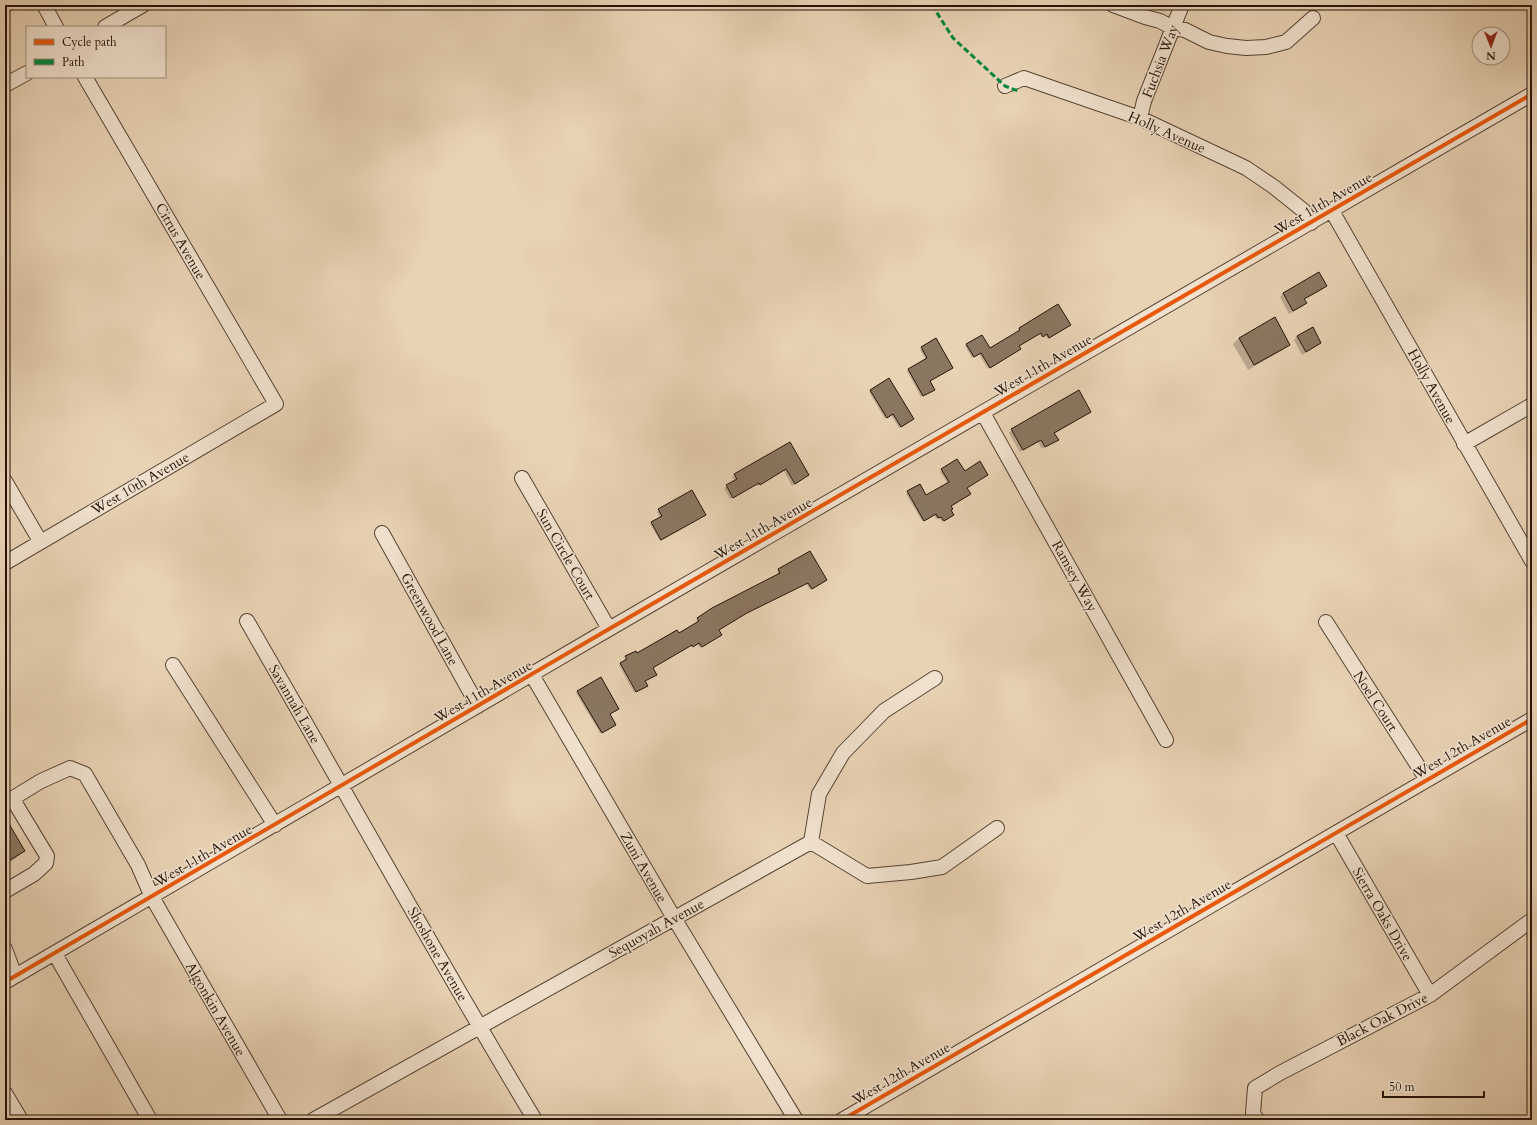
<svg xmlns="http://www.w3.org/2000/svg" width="1537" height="1125" font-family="Cardo,serif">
  <rect width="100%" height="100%" fill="#e9d3b5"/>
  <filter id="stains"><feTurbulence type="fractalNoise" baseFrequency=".005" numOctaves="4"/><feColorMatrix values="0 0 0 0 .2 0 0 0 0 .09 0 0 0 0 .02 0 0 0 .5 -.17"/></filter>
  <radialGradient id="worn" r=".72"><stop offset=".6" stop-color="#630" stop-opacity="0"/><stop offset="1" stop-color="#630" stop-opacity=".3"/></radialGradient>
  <path fill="#0003" d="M1326,286L1322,290L1304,300L1306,303L1302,307L1289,314L1280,297L1283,293Z
    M1274,319L1289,344L1283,350L1248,370L1233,344L1239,338Z
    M1068,327L1048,339L1045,335L1042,337L1039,334L1018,346L1020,349L1018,351L988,369L979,354L972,358L965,346L967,345L990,350L1019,332L1018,330L1019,328Z
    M1297,336L1320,343L1316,346L1302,355L1294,340Z
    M936,340L952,368L929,381L932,391L921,397L907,371L926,360L920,350Z
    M889,380L911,421L899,428L891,415L885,419L869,392Z
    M1090,412L1054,434L1057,440L1042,449L1038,442L1020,452L1009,433L1012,430Z
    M790,444L808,475L806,477L792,486L784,471L757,486L756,485L730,499L724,488L735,481L732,477L735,475Z
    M942,470L966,488L968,496L950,507L951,517L942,522L939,517L936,519L934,515L922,521L906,494L908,492L925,496L948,484L940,472Z
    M659,510L705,515L660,541L650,524L660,518L657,512Z
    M779,570L824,582L810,590L806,583L744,615L718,630L719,636L700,648L697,644L691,647V646L652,668L644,681L645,687L637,692L621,663L626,661L624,659L626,657L637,654L678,634L698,623L696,620L698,619L779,575L777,572Z
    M620,664L635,693H634L619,665Z
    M578,692L609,715L613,726L600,733L576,693Z
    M5,820L24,851L15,859L5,865Z"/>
  <path fill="#8a7762" stroke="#241309" d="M1319,272L1327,286L1304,299L1307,303L1293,311L1283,293Z
    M1058,304L1071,325L1049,338L1047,334L1043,337L1041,333L1019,346L1021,349L990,368L981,353L974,357L966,344L982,335L990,348L1020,330L1019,328Z
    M1275,317L1290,345L1254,365L1239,338Z
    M1313,327L1321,343L1306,352L1297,336Z
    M936,338L953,368L930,381L935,390L923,396L908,369L927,358L921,347Z
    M889,378L914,419L901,427L893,414L887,418L870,390Z
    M1079,390L1091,412L1054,433L1059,440L1045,447L1041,440L1023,450L1011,429Z
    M790,442L809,475L795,484L786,469L760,485L759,483L733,498L726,485L737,479L734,474Z
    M957,459L965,471L980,461L988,475L967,488L971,494L951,506L953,509L951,510L954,515L944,521L941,517L938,518L936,514L924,521L907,491L920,484L926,495L949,482L941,469Z
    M692,490L706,515L661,540L651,522L662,516L658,509Z
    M810,551L827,580L812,589L808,583L747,613L719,630L722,635L702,647L699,643L693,647L692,645L656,666L653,668L657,675L645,681L648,686L636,692L620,663L627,659L625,656L636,651L637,653L677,630L679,633L699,621L697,618L712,608L780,573L778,569Z
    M601,677L619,709L610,714L616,725L602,733L577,691Z
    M5,817L25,851L5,863Z"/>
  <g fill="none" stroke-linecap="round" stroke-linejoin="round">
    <defs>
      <path id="minor" d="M44,5L56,27
        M1113,5L1145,17L1160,21L1173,28L1185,30L1209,42L1227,46L1246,48L1266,47L1286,42L1313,18
        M105,27L143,5
        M5,85L27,73
        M1005,86L1024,78L1140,118L1246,168L1274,187L1304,211L1311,223
        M1140,118L1144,101L1182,5
        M1332,211L1532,561
        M983,413L1166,740
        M1464,444L1532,405
        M522,478L609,629
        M5,481L40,541
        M382,533L478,706
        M5,563L276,404L85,77
        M247,621C343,787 436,956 535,1120
        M1326,622L1427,780
        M173,665L275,825
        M532,675L674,918L796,1120
        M5,803L41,781L70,768L85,774L138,865L152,897L280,1120
        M1336,833L1430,995
        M811,842L867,876L911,872L942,867L997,828
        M5,891L34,874L46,863L47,856L12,798
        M5,949L15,976
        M55,954L150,1120
        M5,982L609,629L1532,94
        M5,1093L21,1120
        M313,1120L811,842L819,794L843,753L884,711L935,678
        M842,1120L1532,719
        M1257,1120L1253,1113L1255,1088L1280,1073L1430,995L1529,922"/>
    </defs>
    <use href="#minor" stroke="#554334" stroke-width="16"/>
    <use href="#minor" stroke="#f1e2cf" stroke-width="14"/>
    <path stroke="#00873e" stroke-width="3" stroke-dasharray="6 3" stroke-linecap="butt" d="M932,5L953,38L1005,86L1018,91"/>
    <defs>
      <path id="cycleway" d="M5,982L609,629L1532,94
        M842,1120L1532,719"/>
    </defs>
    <use href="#cycleway" stroke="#f1e2cf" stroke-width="6"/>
    <use href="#cycleway" stroke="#e8590c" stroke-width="4"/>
  </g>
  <g text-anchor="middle" stroke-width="3" stroke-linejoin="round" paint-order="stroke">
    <g font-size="14" fill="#241309" stroke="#f1e2cf">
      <text transform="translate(1160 61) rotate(-69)" y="5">Fuchsia Way</text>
      <text transform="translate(1167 132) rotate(24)" y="5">Holly Avenue</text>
      <text transform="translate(1323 203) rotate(-30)" y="5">West 11th Avenue</text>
      <text transform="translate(181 241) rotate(60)" y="5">Citrus Avenue</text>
      <text transform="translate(1043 365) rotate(-30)" y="5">West 11th Avenue</text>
      <text transform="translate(1432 386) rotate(61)" y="5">Holly Avenue</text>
      <text transform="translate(140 483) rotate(-30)" y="5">West 10th Avenue</text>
      <text transform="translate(763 528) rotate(-30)" y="5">West 11th Avenue</text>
      <text transform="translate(566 554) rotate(60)" y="5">Sun Circle Court</text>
      <text transform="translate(1075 576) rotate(61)" y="5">Ramsey Way</text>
      <text transform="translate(430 619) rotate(61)" y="5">Greenwood Lane</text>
      <text transform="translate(483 691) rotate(-30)" y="5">West 11th Avenue</text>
      <text transform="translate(1376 701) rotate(57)" y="5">Noel Court</text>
      <text transform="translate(295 704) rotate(60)" y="5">Savannah Lane</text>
      <text transform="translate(1462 747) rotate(-30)" y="5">West 12th Avenue</text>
      <text transform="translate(203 855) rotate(-30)" y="5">West 11th Avenue</text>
      <text transform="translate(644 867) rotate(60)" y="5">Zuni Avenue</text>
      <text transform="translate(1182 910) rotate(-30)" y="5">West 12th Avenue</text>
      <text transform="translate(1383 914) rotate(60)" y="5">Sierra Oaks Drive</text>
      <text transform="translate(656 928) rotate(-29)" y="5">Sequoyah Avenue</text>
      <text transform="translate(438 954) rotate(60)" y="5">Shoshone Avenue</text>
      <text transform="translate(216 1009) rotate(60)" y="5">Algonkin Avenue</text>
      <text transform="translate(1382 1019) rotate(-27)" y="5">Black Oak Drive</text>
      <text transform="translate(901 1073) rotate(-30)" y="5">West 12th Avenue</text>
    </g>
  </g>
  <rect width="1537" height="1125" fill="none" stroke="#e9d3b5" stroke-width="20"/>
  <rect x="6" y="6" width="1525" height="1113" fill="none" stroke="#241309" stroke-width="2"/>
  <rect x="10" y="10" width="1517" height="1105" fill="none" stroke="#241309"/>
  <rect x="26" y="26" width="140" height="52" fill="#f1e2cf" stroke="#9f8f80"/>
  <rect x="34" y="39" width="20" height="6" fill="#e8590c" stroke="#9f8f80"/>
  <text x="62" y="46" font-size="12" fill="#241309">Cycle path</text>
  <rect x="34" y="59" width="20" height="6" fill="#00873e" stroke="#9f8f80"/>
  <text x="62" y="66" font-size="12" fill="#241309">Path</text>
  <g transform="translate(1491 46) rotate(179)"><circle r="19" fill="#f1e2cf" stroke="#9f8f80"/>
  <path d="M0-3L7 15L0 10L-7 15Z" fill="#8f2418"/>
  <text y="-6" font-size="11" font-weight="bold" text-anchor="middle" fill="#241309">N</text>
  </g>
  <path d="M1383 1091v6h101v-6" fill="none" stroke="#241309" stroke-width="2"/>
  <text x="1389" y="1091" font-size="12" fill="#241309" stroke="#f1e2cf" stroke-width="3" paint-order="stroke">50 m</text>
  <rect width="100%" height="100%" filter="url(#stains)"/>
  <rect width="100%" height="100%" fill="url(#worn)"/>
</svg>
